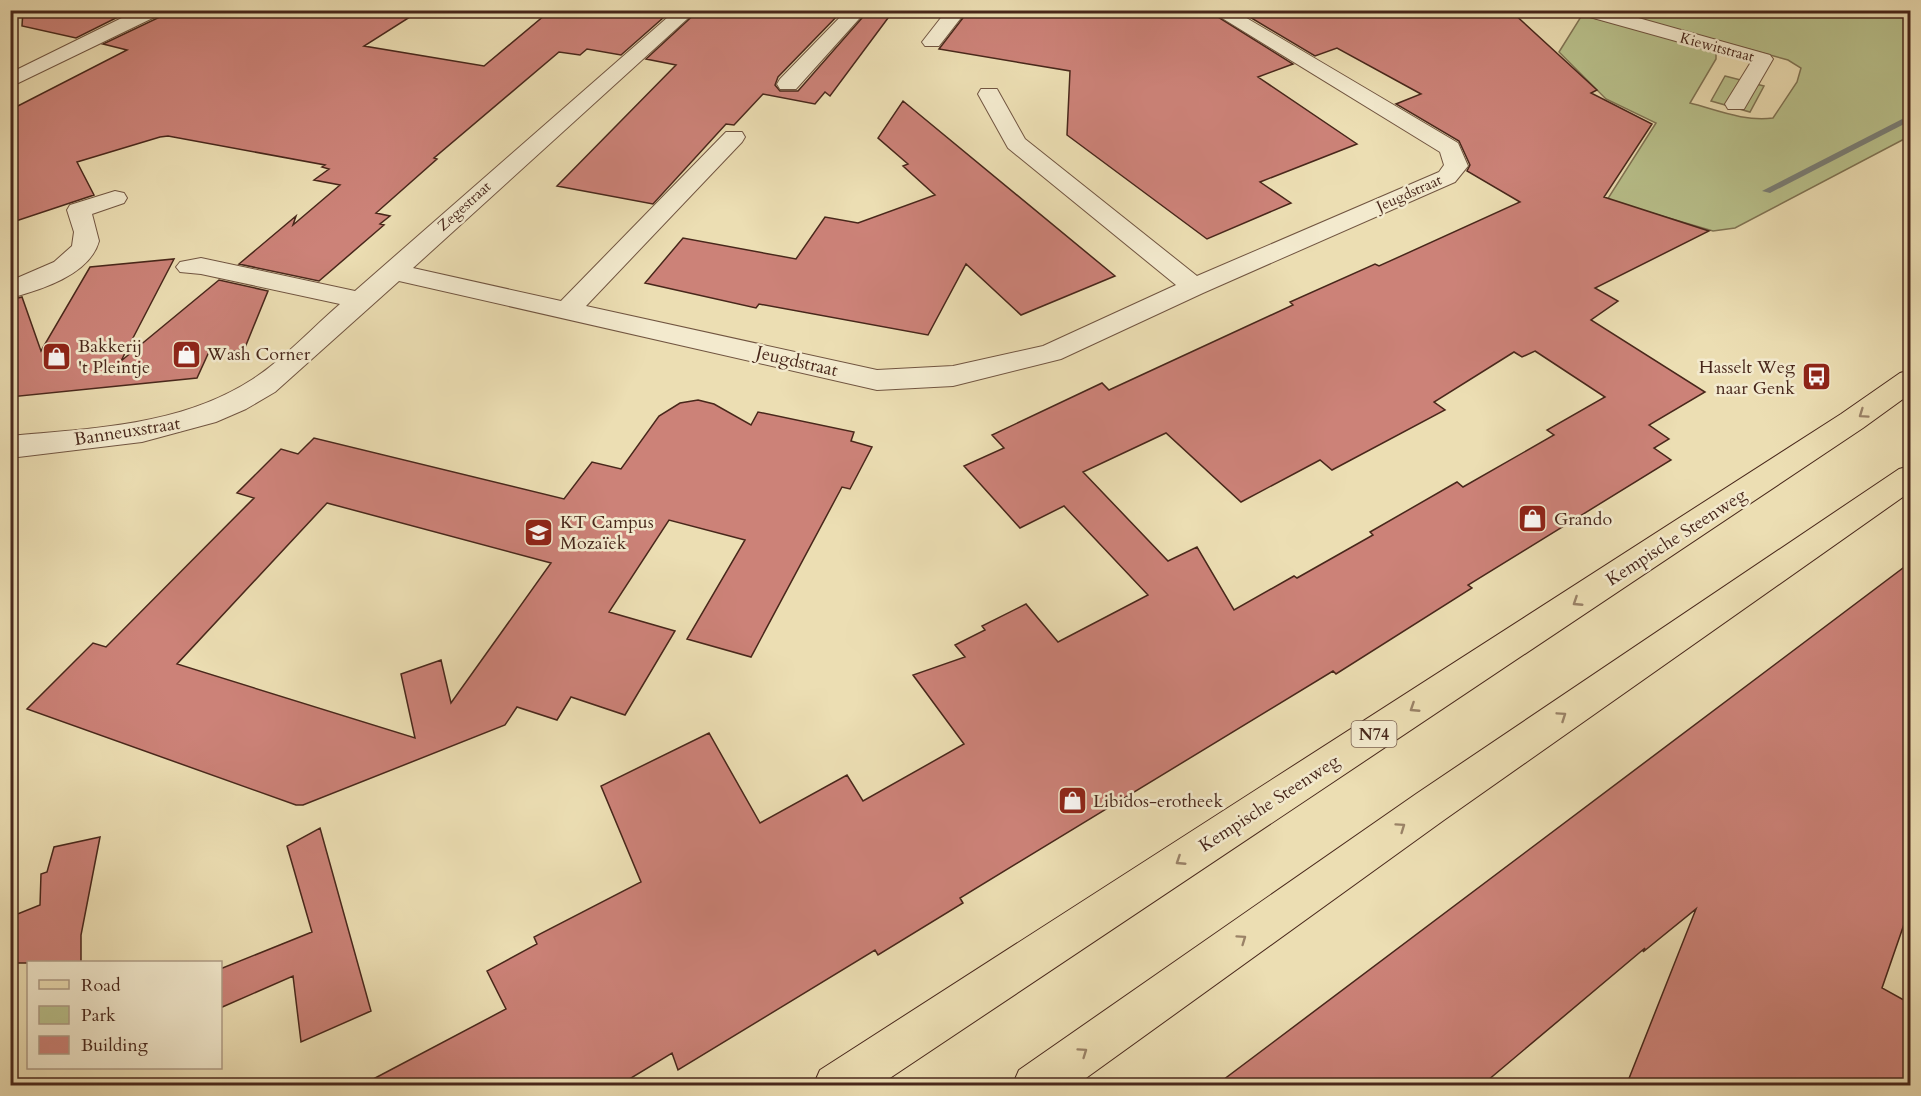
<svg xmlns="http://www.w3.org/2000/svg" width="1921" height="1096" font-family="Cardo,serif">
  <rect width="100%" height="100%" fill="#ecdeb3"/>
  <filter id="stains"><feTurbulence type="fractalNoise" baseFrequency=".00333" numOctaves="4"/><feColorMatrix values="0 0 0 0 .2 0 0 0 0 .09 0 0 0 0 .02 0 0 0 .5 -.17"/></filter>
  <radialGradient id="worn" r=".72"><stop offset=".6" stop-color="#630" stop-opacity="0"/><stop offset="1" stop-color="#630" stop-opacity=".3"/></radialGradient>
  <path fill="#b9c18c" stroke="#807454" stroke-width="1.5" d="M1611,11H1910V136L1735,228L1713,231L1607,200L1656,123L1606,99L1559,52L1582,15L1708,48L1716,54V59L1690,103C1717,110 1745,122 1773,118L1797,82L1801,68L1788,60Z
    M1725,76L1764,86L1750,112L1711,101Z"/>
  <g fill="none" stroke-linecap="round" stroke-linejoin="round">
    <path fill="#7a7f77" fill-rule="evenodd" d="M1910,115V121L1770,193L1762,191Z"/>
  </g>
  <path fill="#cc8278" stroke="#48271b" stroke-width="1.5" fill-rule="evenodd" d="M23,10H132L76,38L22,26Z
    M165,10H421L364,46L484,66L551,10H672L621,55L587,49L580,55L559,52L434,158L437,159L376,213L390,216L380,224L384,225L319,281L239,264L296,216L293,225L340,185L314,180L329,169L322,167L325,165L168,136L160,137L77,162L94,195L10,223V110L127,50L103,44L162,16Z
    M699,10H843L778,77L775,85L780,91H798L869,10H894L830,96L825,92L815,104L763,94L734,125L726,124L653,204L557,186L676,65L646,59Z
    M969,10H1207L1293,64L1258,77L1357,144L1260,182L1291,203L1207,239L1067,135L1070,71L939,49Z
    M1238,10L1512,12L1597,90L1591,93L1652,124L1604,197L1709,231L1595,288L1618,301L1591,320L1705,392L1649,425L1669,439L1654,448L1671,460L1468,585L1472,588L1336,674L1333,671L960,898L963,903L878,955L875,950L678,1070L672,1053L618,1086H360L506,1009L487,971L537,944L534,937L641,882L601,786L709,733L760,823L847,775L863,801L964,744L913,675L965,657L955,645L985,630L982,626L1026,604L1058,642L1148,595L1064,506L1020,528L964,466L1004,448L992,435L1102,383L1109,390L1293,305L1290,302L1375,264L1379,266L1520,202L1467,171L1470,165L1459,141L1396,104L1421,94L1337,48L1315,56ZM1535,351L1605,397L1547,430L1554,435L1463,487L1457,482L1370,532L1373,535L1297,578L1294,576L1234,610L1197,547L1168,561L1083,472L1166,433L1241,502L1320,460L1332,470L1445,410L1434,402L1514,352L1522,357Z
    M903,101L1115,276L1021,315L966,264L928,335L759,304L756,308L645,283L683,238L796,259L825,217L858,223L935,195L903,166L908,164L878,138Z
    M174,259L121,361L219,280L268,291L244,350L208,354L197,378L10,397V300L22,297L41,351L90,267Z
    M698,400L714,404L751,425L758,412L854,432L851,441L872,447L850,489L842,487L751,657L687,639L745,540L669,520L609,612L675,631L625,715L571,697L557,720L517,707L505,725L303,805H296L27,709L93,643L106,647L254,498L237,493L281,449L298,454L314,438L564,499L592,462L621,469L659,416L680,403ZM327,503L551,563L451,703L441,660L401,674L415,738L177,664Z
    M1911,562V904L1882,988L1911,1004V1086H1626L1696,909L1643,952L1645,948L1481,1086H1215Z
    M320,828L371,1011L301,1042L293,976L220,1008V969L312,932L287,846Z
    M100,837L81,935V963H10V917L40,905L41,874L47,872L54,847Z"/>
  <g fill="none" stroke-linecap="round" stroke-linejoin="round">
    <defs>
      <path id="minor" d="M138,10H163L161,14L10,87V73Z
        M676,10H697L413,268L561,301L726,132H742L745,137L742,142L586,306L877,370L953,366L1043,346L1176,285L1008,148L978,94L981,89H997L1025,139L1197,276L1439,172L1444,165L1440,152L1209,10H1233L1458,143L1468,166L1455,182L1203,293L1061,359L953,386L877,390L399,281L275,392L246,409L216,422L142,442L10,458V436C93,428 181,426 253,379C284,359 312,328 340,304L201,274L180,272L176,267L180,262L201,258L355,291Z
        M847,10H867L796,89H780L777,84L780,79Z
        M947,10H967L939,46H925L922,42Z
        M1577,10H1610L1770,55L1773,59L1744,109H1728L1725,104L1751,62L1579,14Z
        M115,191L124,193L127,198L124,203L92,214L99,241C90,275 40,290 10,298V281L54,262L72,246L74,232L67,210L70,205Z"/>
      <path id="major" d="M1910,370V394L1863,428L878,1086H813L820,1070L1841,414L1900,373Z
        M1910,466V492L1444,820L1075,1086H1012L1019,1070L1416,794L1899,469Z"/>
    </defs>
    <use href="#minor" stroke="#715541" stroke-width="2"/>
    <use href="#major" stroke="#48271b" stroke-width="2"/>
    <use href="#minor" fill="#f3eace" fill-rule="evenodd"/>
    <use href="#major" fill="#ecdeb3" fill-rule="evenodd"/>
  </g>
  <defs><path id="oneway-chevron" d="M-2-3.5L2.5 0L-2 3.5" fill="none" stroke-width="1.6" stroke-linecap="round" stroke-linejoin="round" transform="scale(1.5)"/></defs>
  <g stroke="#9a8267">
    <use href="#oneway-chevron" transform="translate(1863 414) rotate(145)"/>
    <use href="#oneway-chevron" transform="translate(1577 602) rotate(147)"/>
    <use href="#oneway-chevron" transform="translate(1414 708) rotate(147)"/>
    <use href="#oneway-chevron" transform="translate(1562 716) rotate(-34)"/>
    <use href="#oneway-chevron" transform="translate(1401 827) rotate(-35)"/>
    <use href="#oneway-chevron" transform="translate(1180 861) rotate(147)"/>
    <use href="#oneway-chevron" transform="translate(1242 939) rotate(-35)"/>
    <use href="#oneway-chevron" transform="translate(1083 1052) rotate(-35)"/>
  </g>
  <defs>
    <symbol id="shop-square" viewBox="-11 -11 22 22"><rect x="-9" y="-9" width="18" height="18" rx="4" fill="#8f2418" stroke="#f3eace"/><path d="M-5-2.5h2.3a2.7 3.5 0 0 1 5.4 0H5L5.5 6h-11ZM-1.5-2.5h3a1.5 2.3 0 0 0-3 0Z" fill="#fff"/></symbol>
    <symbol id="bus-square" viewBox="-11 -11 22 22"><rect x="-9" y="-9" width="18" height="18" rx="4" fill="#8f2418" stroke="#f3eace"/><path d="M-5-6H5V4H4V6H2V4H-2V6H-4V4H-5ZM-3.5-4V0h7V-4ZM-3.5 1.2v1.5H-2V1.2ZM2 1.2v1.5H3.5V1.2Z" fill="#fff"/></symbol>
    <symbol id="school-square" viewBox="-11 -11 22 22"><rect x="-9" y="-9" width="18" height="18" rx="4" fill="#8f2418" stroke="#f3eace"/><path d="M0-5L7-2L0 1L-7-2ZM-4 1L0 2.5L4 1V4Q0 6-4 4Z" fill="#fff"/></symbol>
  </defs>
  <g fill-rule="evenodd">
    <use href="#shop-square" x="170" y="338" width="33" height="33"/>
    <use href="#shop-square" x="40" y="340" width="33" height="33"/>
    <use href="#bus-square" x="1800" y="360" width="33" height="33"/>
    <use href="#shop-square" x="1516" y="502" width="33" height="33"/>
    <use href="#school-square" x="522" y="516" width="33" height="33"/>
    <use href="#shop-square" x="1056" y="784" width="33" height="33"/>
  </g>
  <g text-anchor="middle" stroke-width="5" stroke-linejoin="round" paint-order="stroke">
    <g font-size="15" fill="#48271b" stroke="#f3eace">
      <text transform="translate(1717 47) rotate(15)" y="5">Kiewitstraat</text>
      <text transform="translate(1409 193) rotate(-24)" y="5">Jeugdstraat</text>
      <text transform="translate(464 206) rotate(-42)" y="5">Zegestraat</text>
    </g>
    <rect fill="#f3eace" stroke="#7b6251" stroke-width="1.5" x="1351.5" y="721" width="45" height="26" rx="4.5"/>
    <g font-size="16" font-weight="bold" fill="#48271b">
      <text x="1374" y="740">N74</text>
    </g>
    <g font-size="18" fill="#48271b" stroke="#f3eace" text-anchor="start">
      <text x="78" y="352">Bakkerij<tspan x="78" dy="21">'t Pleintje</tspan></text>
      <text x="207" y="360">Wash Corner</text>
      <text x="1795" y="373" text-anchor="end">Hasselt Weg<tspan x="1795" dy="21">naar Genk</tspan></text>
      <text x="1554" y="525">Grando</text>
      <text x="560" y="528">KT Campus<tspan x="560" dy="21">Mozaïek</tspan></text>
      <text x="1093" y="807">Libidos-erotheek</text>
    </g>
    <g font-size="18" fill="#48271b" stroke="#f3eace">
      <text transform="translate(797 361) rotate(13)" y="6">Jeugdstraat</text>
      <text transform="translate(127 431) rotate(-9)" y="6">Banneuxstraat</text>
      <text transform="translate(1676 537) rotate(-33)" y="6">Kempische Steenweg</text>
      <text transform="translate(1269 803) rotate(-33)" y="6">Kempische Steenweg</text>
    </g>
  </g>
  <rect width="1921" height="1096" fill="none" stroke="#ecdeb3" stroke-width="36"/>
  <rect x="12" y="12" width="1897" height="1072" fill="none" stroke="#48271b" stroke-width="3"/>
  <rect x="18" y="18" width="1885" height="1060" fill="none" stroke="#48271b" stroke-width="1.5"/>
  <rect x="27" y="961" width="195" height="108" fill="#f3eace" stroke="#af9c86" stroke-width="1.5"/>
  <rect x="39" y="980" width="30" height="9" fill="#ecdeb3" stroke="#af9c86" stroke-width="1.5"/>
  <text x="81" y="991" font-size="18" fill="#48271b">Road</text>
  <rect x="39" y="1006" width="30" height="18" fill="#b9c18c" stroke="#af9c86" stroke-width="1.5"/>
  <text x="81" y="1021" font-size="18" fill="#48271b">Park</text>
  <rect x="39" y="1036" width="30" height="18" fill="#cc8278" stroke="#af9c86" stroke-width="1.5"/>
  <text x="81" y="1051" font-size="18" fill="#48271b">Building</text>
  <rect width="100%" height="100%" filter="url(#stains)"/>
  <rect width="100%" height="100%" fill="url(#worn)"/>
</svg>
